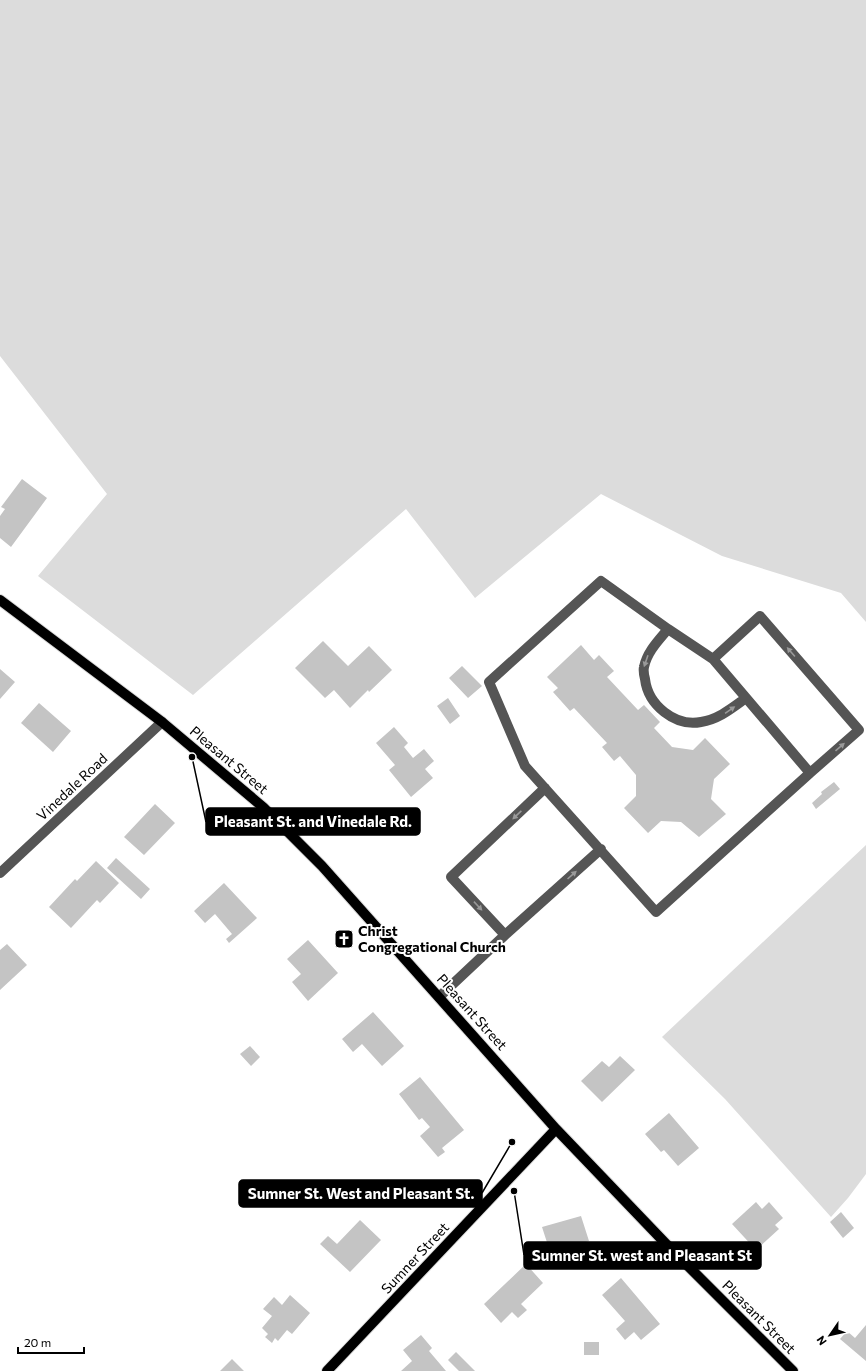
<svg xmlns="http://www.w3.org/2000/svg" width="866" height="1371" font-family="Commissioner,sans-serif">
  <rect width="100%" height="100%" fill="#fff"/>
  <path fill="#dcdcdc" d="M0,0H866V622L841,593L722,556L601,494L475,598L406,509L193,695L38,576L107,494L0,356Z
    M866,845V1174L848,1198L831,1217L725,1099L662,1037Z"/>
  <path fill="#c4c4c4" d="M22,479L47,498L11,547L0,538V516L5,509L1,507Z
    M323,641L348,666L369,646L392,670L369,692L368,690L350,708L334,690L325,698L295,668Z
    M581,645L594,660L599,655L614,671L607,677L638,710L644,705L660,722L654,728L672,747L693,750L705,738L730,764L714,779L711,799L726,814L699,837L681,822L661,821L648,833L624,808L636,796V775L620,756L614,761L602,747L607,743L574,708L570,711L553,692L558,688L547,677Z
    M462,666L482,686L468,698L449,678Z
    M0,669L15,682L0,699Z
    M448,698L460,716L450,724L437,706Z
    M39,703L71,731L53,752L21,723Z
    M394,727L408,743L404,747L413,758L424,749L434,761L425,769L433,778L411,797L389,770L395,765L376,743Z
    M834,782L840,789L816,809L812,803L822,794L821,792Z
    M155,804L175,823L144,855L124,837Z
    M116,858L150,889L141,899L107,868Z
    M96,861L119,883L100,903L97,900L71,928L49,907L75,879L77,881Z
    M224,883L257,918L229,943L226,939L232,934L215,914L205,923L194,911Z
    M308,940L338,973L308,1001L292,982L301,974L287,959Z
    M7,944L27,965L0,990V950Z
    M373,1012L404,1046L382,1066L362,1044L353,1052L342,1039Z
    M250,1046L260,1057L251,1066L240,1054Z
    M620,1056L635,1070L602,1102L581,1081L602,1061L609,1067Z
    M420,1077L464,1130L442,1148L445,1152L438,1157L420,1136L430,1127L422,1118L419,1120L399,1094Z
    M669,1113L699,1148L678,1166L664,1150L661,1152L645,1134Z
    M756,1202L762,1209L769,1202L783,1218L775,1225L779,1229L756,1250L732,1224Z
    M841,1212L854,1228L843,1238L830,1222Z
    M581,1216L589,1241L560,1250L563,1258L553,1261L542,1227Z
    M360,1220L381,1240L350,1272L320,1244L328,1236L337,1244Z
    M526,1264L543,1283L521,1304L527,1310L518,1318L512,1312L501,1323L484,1304Z
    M621,1278L660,1324L641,1340L634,1332L625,1340L616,1329L625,1321L602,1295Z
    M290,1295L310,1313L292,1334L287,1330L278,1341L275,1338L272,1343L265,1337L268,1334L262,1328L272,1316L263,1309L274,1297L282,1305Z
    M866,1325V1361L840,1339L847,1331L855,1338Z
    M421,1335L432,1348L429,1351L446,1371H401L412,1361L403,1350Z
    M584,1342H599V1355H584Z
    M456,1352L475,1371H459L448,1360Z
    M232,1359L244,1371H220Z"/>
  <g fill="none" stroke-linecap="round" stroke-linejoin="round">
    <defs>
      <path id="major" d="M0,600L162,722L263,807L322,866L556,1129L669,1247L793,1371
        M327,1371L556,1129"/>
    </defs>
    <use href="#major" stroke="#dbdbdb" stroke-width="12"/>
    <path stroke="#555" stroke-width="10" d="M601,581L668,629L713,659L810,773L656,912L525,766L489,682Z
      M668,629C658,641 647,652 644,667C643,671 644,675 645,679C648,705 675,727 701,722C719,719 732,708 746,698
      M713,659L760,616L859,730L810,773
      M545,788L451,877L505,935L601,849
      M0,873L162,722
      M439,997L505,935"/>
    <use href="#major" stroke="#000" stroke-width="10"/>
  </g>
  <defs><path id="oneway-solid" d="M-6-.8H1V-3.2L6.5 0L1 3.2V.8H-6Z"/></defs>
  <g fill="#999">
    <use href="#oneway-solid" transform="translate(791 652) rotate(-131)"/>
    <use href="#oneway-solid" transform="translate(646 661) rotate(109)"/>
    <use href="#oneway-solid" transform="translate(730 710) rotate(-35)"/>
    <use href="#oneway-solid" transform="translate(840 747) rotate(-41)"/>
    <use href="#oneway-solid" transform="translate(517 815) rotate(137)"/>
    <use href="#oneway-solid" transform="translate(572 875) rotate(-42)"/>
    <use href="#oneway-solid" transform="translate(478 906) rotate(47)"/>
  </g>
  <defs>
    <symbol id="church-square" viewBox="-11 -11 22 22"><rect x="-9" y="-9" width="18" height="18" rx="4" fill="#000" stroke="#fff"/><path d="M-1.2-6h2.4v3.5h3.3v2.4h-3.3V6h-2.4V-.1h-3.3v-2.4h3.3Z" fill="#fff"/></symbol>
  </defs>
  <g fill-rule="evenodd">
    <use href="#church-square" x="333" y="928" width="22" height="22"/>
  </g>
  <g text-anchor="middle" stroke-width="4" stroke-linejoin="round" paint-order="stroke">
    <g font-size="14" fill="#000" stroke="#fff">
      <text transform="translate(229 760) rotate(40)" y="5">Pleasant Street</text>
      <text transform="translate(72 787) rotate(-43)" y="5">Vinedale Road</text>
      <text transform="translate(472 1012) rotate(48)" y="5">Pleasant Street</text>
      <text transform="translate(415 1258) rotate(-47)" y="5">Sumner Street</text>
      <text transform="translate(759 1317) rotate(45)" y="5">Pleasant Street</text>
    </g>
    <g font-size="14" font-weight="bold" fill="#000" stroke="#fff" text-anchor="start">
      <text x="358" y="936">Christ<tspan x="358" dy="16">Congregational Church</tspan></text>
    </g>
  </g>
  <path fill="none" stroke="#000" stroke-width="1.5" d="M192 757L206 822M512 1142L482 1193M514 1191L524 1255"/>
  <g fill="#000" stroke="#fff" stroke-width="1.5">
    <circle cx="192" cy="757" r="4"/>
    <circle cx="512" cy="1142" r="4"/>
    <circle cx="514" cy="1191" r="4"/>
  </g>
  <g fill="#000" stroke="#000" stroke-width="1.5">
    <rect x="206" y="808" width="214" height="27" rx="4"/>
    <rect x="239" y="1180" width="243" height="27" rx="4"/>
    <rect x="524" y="1242" width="237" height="27" rx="4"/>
  </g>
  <g font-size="15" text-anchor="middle" font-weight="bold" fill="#fff">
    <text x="313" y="827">Pleasant St. and Vinedale Rd.</text>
    <text x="361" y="1199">Sumner St. West and Pleasant St.</text>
    <text x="642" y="1261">Sumner St. west and Pleasant St</text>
  </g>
  <g transform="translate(830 1335) rotate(236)" stroke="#ffffff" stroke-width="3" paint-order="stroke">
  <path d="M0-3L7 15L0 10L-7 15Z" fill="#000000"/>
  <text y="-6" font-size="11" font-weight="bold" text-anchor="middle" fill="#000000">N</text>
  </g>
  <path d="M18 1347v6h66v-6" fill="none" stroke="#000000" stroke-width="2"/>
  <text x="24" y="1347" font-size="12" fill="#000000" stroke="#ffffff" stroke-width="3" paint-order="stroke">20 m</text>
</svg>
